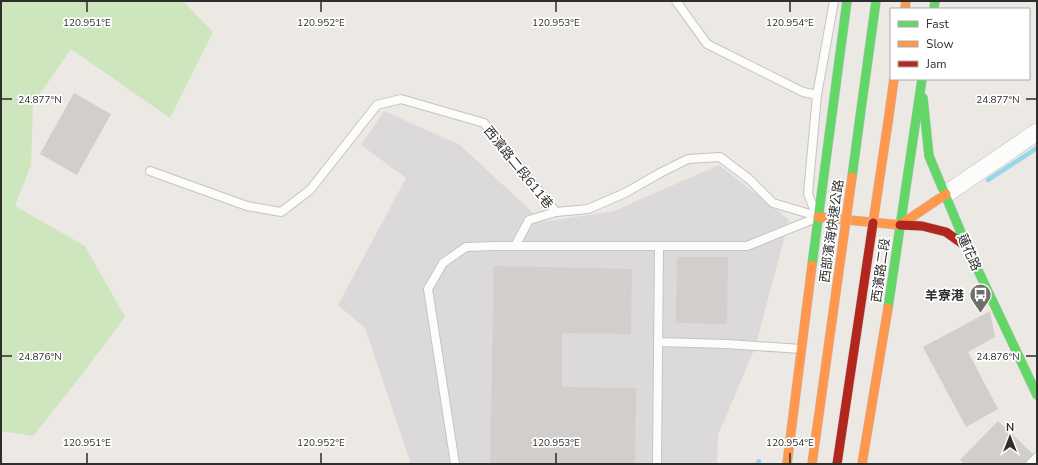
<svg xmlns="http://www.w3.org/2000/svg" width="1038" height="465" font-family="'Nunito Sans','Noto Sans TC',sans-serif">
  <rect width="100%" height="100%" fill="#ece8e4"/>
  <path fill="#dcd9db" d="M384,111L460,145L543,222L614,211L719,165L789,220L755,348L718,435L717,464H411L365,328L338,305L406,178L361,145Z"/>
  <path fill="#cee6be" d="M1,1H183L213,32L170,118L71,49L33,104L31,165L15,206L85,246L125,317L76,382L33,436L1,431Z"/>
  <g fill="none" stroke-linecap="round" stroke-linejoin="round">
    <path stroke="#99d6ec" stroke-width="4.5" d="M988,180L1037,148
      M757,464L759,461"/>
  </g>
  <path fill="#d1cecb" d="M74,93L111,114L77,175L40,154Z
    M677,257H728L727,324L676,323Z
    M494,266L632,269L631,334L562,333V387L636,388L635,464H490Z
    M990,311L995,337L968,352L998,409L966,427L923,347Z
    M998,421L1035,456L1028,464H964L960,460Z"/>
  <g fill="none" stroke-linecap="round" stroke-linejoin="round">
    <defs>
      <path id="lane" d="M676,1L707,44L803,92L817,95
        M150,171L247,206L281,212L310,190L377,105L401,99L484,123L556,212L588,209L625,193L660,173L688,159L720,157L749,179L773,203L817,216
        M814,209L808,194L817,95L834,1
        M515,246L529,220L556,212
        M658,342L727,344L801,349
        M455,464L428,289L443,263L466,247L494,246H747L816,218
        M657,464L659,246
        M1030,464L1037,457"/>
      <path id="street" d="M946,194L1037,132"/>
      <path id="fast" d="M934,9L935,1
        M923,98L929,156L967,247L1037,395
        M860,117L876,1
        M812,265L847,1
        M888,308L922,79"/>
      <path id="slow" d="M905,9L906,1
        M888,122L894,79
        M818,217L900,225L946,194
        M787,464L812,265
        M862,464L888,308"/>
      <path id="jam" d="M900,225L922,226L946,232L967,247"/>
    </defs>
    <use href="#lane" stroke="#c5c4c5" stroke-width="10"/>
    <use href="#street" stroke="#c5c4c5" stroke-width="18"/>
    <use href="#fast" stroke="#c5c4c5" stroke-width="10"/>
    <use href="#slow" stroke="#c5c4c5" stroke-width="10"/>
    <use href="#jam" stroke="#c5c4c5" stroke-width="10"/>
    <use href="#lane" stroke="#fcfcfb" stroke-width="8"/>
    <use href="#street" stroke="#fcfcfb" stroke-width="17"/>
    <use href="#fast" stroke="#63d668" stroke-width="9"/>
    <use href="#slow" stroke="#ff974d" stroke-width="9"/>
    <use href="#jam" stroke="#b3261e" stroke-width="9"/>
    <defs>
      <path id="fast-bridge" d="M852,177L860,117"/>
      <path id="slow-bridge" d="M873,223L888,122
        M812,464L852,177"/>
      <path id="jam-bridge" d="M837,464L873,223"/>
    </defs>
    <use href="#fast-bridge" stroke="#c6c5c4" stroke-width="10" stroke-linecap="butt"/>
    <use href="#slow-bridge" stroke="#c6c5c4" stroke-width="10" stroke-linecap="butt"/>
    <use href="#jam-bridge" stroke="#c6c5c4" stroke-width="10" stroke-linecap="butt"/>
    <use href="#fast-bridge" stroke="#63d668" stroke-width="9"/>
    <use href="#slow-bridge" stroke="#ff974d" stroke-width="9"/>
    <use href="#jam-bridge" stroke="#b3261e" stroke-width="9"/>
  </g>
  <path fill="none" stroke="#2e2e2e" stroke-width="1.5" d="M87,2V12M321,2V12M556,2V12M790,2V12M2,99H12M1026,99H1036M2,356H12M1026,356H1036M87,453V463M321,453V463M556,453V463M790,453V463"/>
  <defs>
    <symbol id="bus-pin" viewBox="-11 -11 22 30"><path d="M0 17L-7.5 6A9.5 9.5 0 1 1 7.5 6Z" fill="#706f6e" stroke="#fff"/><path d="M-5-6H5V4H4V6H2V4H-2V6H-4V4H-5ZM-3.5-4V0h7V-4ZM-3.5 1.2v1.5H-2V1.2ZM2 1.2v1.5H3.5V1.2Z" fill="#fff"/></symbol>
  </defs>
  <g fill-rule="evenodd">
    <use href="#bus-pin" x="968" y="282" width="25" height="34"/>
  </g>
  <g text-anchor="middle" stroke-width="3.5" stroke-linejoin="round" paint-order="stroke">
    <g font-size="13" fill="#2e2e2e" stroke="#fff">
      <text transform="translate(519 167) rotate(51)" y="5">西濱路二段611巷</text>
      <text transform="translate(831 231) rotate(-82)" y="5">西部濱海快速公路</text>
      <text transform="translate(970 252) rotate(66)" y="5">蓮花路</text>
      <text transform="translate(880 270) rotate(-82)" y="5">西濱路二段</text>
    </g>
    <g font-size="13" font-weight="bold" fill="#2e2e2e" stroke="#fff" text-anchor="end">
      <text x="964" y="300">羊寮港</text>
    </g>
  </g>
  <g font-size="10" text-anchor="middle" fill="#2e2e2e" stroke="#fff" stroke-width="3.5" stroke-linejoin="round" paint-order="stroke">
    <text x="87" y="26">120.951°E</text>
    <text x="321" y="26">120.952°E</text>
    <text x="556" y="26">120.953°E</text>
    <text x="790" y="26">120.954°E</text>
    <text x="40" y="103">24.877°N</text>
    <text x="998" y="103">24.877°N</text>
    <text x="40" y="360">24.876°N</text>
    <text x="998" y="360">24.876°N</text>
    <text x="87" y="446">120.951°E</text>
    <text x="321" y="446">120.952°E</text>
    <text x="556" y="446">120.953°E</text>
    <text x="790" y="446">120.954°E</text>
  </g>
  <rect width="1038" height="465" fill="none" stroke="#2e2e2e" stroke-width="4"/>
  <rect x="890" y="8" width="140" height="72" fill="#ffffff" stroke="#ababab"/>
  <rect x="898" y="21" width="20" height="6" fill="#63d668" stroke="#ababab"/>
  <text x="926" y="28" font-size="12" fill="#2e2e2e">Fast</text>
  <rect x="898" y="41" width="20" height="6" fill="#ff974d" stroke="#ababab"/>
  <text x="926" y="48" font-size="12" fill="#2e2e2e">Slow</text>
  <rect x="898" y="61" width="20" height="6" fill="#b3261e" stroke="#ababab"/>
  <text x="926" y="68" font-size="12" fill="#2e2e2e">Jam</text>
  <g transform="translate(1010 437)" stroke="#ffffff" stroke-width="3" paint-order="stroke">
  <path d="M0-3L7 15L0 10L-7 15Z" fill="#2e2e2e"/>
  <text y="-6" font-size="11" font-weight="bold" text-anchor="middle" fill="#2e2e2e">N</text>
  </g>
</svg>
